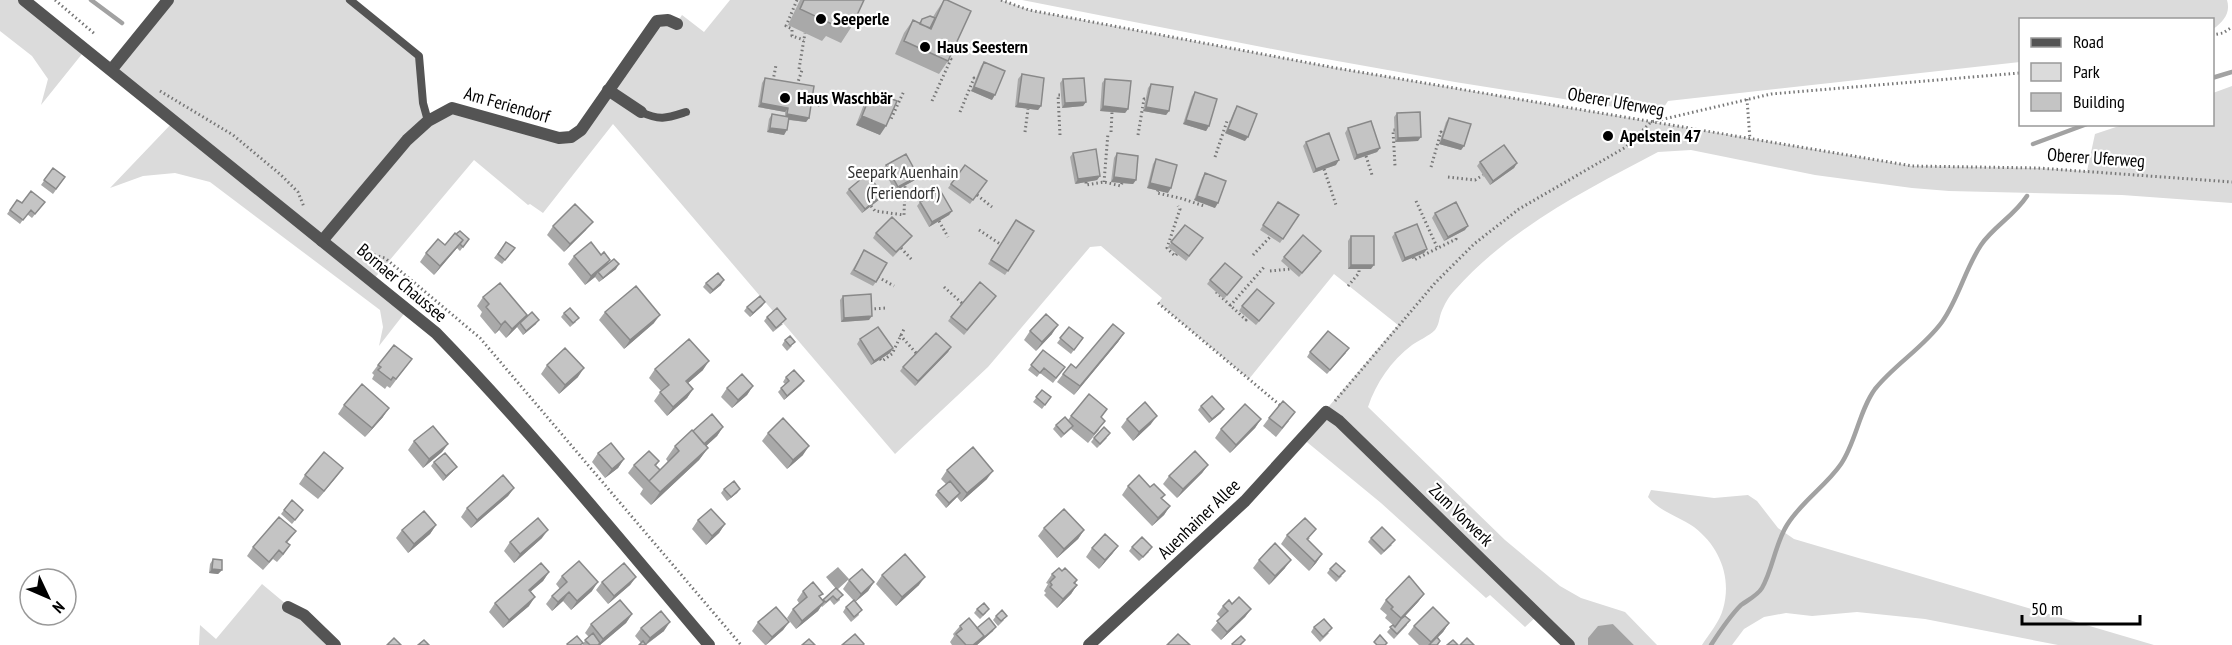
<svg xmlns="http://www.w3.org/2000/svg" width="2232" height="645" font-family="'PT Sans Narrow',sans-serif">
  <rect width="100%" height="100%" fill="#fff"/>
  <path fill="#dbdbdb" d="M0,0H24L86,49L41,105L48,79L32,56L0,31Z
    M168,0H350L419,56L428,120L452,108L571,137L657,21L676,24L682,15L704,32L730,0H1001L1029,10L1336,68L1912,166L2038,168L2087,171L2095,134L2122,125L2212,124L2213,93L2232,86V203L2122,195L1949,191L1912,188L1815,175L1691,150L1658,152C1586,190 1510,228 1455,290C1449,296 1444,305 1441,313C1439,319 1439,325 1435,330C1429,336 1419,340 1412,345C1391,361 1376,383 1368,407L1505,540L1560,586L1581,598L1625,612L1657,645H1634L1613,624L1588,638V645H1569L1538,615L1525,627L1490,595L1486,598L1381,503L1302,438L1398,325L1334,274L1249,379L1158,303L1162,298L1101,246L1090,247L988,367L895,454L613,124L543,213L530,204L528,205L474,160L373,280L407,310L379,346L383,327L380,310L210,182L175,173L143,176L110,188L174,121L112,69Z
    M1022,0H2227C2231,13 2223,22 2213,29L2212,20H2020V62L1668,101L1664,107L1652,113L1455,82L1298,54Z
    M1651,490L1714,498L1748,495L1757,501L1778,528L1794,539L2154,645H2058L1925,619L1857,612L1812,616L1786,613L1764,617L1744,629L1732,645H1702C1709,634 1720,621 1723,609C1732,578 1720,547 1694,527C1678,516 1660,512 1648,497Z
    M262,584L335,645H199L200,625L216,639Z"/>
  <path fill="#a2a2a2" d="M838,567L849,579L837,590L826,577Z
    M1613,624L1634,645H1588V638L1598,626Z"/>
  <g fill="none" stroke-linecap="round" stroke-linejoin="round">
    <path stroke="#a2a2a2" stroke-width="4.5" d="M91,0L122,23
      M2212,78L2232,72
      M2033,144L2087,124
      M1711,645C1720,631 1729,617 1741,605C1748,600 1758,595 1762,588C1773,569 1775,544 1787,525C1801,502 1826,486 1841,464C1856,442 1859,411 1875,389C1895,364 1923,348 1942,322C1959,298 1965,269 1981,245C1993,227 2014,216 2027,196"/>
    <path stroke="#767676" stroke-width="3" stroke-dasharray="1.5 3" stroke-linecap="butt" d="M55,0L96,35
      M797,0L786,26L792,29V36L804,40
      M1001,0L1029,10L1336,68L1912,166L2038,168L2232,182
      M2212,35L2223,33L2232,27
      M799,69L805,33
      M773,81L776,65
      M797,85L802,70
      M160,91L233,135L281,175L298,192L304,207
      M1747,99L1750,140
      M932,101L951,59L947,57
      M809,104L820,105
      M960,112L974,78L976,79
      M887,118L891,119L904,91
      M1395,130H1393L1395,166
      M1025,132L1028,109
      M1111,132L1112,112
      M1060,135L1058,95H1061
      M1138,135L1144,99H1146
      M1366,156L1372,175
      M1215,157L1227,121L1230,122
      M1431,167L1441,132L1442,133
      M1324,169L1336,205
      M1448,177L1475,180L1483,175
      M1086,182V185L1104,182L1121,186L1122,183
      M1104,182L1108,133
      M1158,190L1157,193L1180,198L1204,206V204
      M977,195L992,207
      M1416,201L1437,247
      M871,206L875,211L904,215L905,186
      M939,221L948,237
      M979,230L1000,244
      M901,248L913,261
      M357,250L385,258L480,338L741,645
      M1177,254L1175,256L1167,248L1180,209L1178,206
      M1253,255L1270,237
      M1413,257L1414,260L1456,239L1455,236
      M1270,271L1290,269
      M878,277L894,286
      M1348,286L1359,273V269
      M944,287L963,304
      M1216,292L1246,320L1247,318
      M1158,303L1281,406
      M1230,306L1265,266
      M870,309L887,308
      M900,335L917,354
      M880,359L882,361L892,354L904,329
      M1335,401L1435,283L1474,244L1519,209L1626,147L1651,122L1771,94L2020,73"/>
    <path stroke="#545454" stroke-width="8" d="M350,0L419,56L423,103L428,121
      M641,112C660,121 667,118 686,112"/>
    <path stroke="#545454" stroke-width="12" d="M112,69L168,0
      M608,90L641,112
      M322,241L407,140L428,121L452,108L559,138L571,137L581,130L657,21L668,20L677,24
      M288,607L304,615L335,645
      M1089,645L1245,501L1326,412L1339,421L1569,645"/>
    <path stroke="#545454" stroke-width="12" d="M24,0L436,333C532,432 620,540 709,645"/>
  </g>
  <path fill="#a9a9a9" d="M800,0H864L852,26L841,43L826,36L822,41L788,25Z
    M944,0L948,61L939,74L895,54L904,33L913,20L919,23L922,19L933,17L936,12Z
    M984,62L992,100L971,91L981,66Z
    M1022,74L1041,106L1038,110L1015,107L1018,79Z
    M765,78L809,118L806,122L789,120L784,135L767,132L769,119L772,114L785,116V112L758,107L762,83Z
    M1063,79L1086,102L1083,106L1062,108L1060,83Z
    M1105,79L1128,109L1125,113L1100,111L1102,83Z
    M1151,84L1169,111L1166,115L1143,111L1148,88Z
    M872,91L880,135L856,125L866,99Z
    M1195,92L1209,126L1206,131L1183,124L1192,96Z
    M1237,106L1245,141L1225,133L1234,111Z
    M1397,113L1418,141L1395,142L1394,117Z
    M1449,118L1464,146L1461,150L1439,144L1446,122Z
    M1348,128L1380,148L1377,152L1354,160L1345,133Z
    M1306,142L1336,165L1313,173L1303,146Z
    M1073,153L1100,176L1097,180L1075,184L1070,157Z
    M1117,153L1136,180L1133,184L1111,182L1114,158Z
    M1156,159L1168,193L1147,188L1153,164Z
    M1480,162L1517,163L1514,168L1490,185L1477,166Z
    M886,165L918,176L915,180L895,191L883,169Z
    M965,165L987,181L970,204L948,188Z
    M53,168L65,177L53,194L41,185Z
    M1205,173L1215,208L1194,200L1202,178Z
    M849,189L880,199L862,213L846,193Z
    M17,200L22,203L45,202L32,218L27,214L20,224L7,214Z
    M920,202L952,211L949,215L929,227L917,206Z
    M1278,202L1299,215L1280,243L1260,230Z
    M1435,213L1465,230L1444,241L1432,218Z
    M1016,220L1034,231L1005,275L988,264Z
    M1185,225L1203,238L1186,261L1168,247Z
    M553,226L586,230L564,252L547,235Z
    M876,233L909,240L893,257L873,238Z
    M1395,233L1427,249L1424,253L1402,262L1392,237Z
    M456,234L469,239L460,251L457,248L434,275L420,262L426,253L445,245Z
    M1351,236L1371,269H1348V241Z
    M506,242L515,248L502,264L494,258Z
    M864,250L876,282L873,286L850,274Z
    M601,255L610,260L607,264L616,269L599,282L595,277L585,285L568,264L574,256Z
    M1318,256L1299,277L1281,261L1284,257Z
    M1210,280L1239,281L1224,299L1207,284Z
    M706,283L721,285L710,294L703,287Z
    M843,296L869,320L841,322L840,300Z
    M483,297L527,315L524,320L536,324L523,335L517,327L506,338L499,330L495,334L480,316L482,312L477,306Z
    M993,300L964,335L948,321L951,317Z
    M765,302L762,306L750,317L744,311L747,307Z
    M1242,306L1271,308L1256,325L1239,311Z
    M605,312L654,323L624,349L599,320Z
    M564,313L576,322L570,327L561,317Z
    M767,317L783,324L773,332L764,321Z
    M1069,327L1083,338L1071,354L1057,343Z
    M1030,331L1052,334L1036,351L1024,340Z
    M1124,333L1118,342L1074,395L1057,382L1063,374L1076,368Z
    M860,339L893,348L890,353L871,365L857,344Z
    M785,340L792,346L787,351L782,345Z
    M951,347L948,352L915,386L900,371L903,367Z
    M1043,350L1065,367L1053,383L1040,373L1037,377L1028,370Z
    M1310,352L1346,353L1327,374L1307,357Z
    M412,359L390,388L387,386L385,389L372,379L374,375L372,373L378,365Z
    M547,365L578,377L559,394L541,374Z
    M655,369L703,370L688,383L693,389L687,398L667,416L654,401L661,391L649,378Z
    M786,377L804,381L801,385L784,400L778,392L785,384L783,382Z
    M753,386L747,395L732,408L721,397L727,388Z
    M1042,390L1051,397L1042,409L1033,402Z
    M344,405L383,417L365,437L338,414Z
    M1201,406L1221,413L1209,423L1198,410Z
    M1071,416L1101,418L1099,430L1088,443L1071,429L1061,438L1053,429L1056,425L1068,420Z
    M1269,418L1289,421L1276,437L1263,426Z
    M1127,419L1151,424L1133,441L1121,427Z
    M1261,419L1255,428L1230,453L1215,438L1221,429Z
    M723,427L717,436L706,446L708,448L699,460L651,505L640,494L643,489L628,473L634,465L659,461L656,466L660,470L668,462L666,459L675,446L693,431Z
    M768,433L803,455L787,469L762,441Z
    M1094,438H1107L1097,448L1091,442Z
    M414,441L448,444L442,452L423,468L408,450Z
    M598,453L624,459L618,468L605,478L592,462Z
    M434,462L453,471L443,481L431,466Z
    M1208,465L1202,473L1177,498L1163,484L1169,476Z
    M947,470L987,479L961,502L957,497L946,508L935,495L938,491L946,484L941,479Z
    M305,475L337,476L318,499L299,484Z
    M1128,486L1150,487L1165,495L1162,499L1170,506L1164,515L1152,526L1122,495Z
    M514,488L508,496L471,528L461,517L467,508Z
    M724,489H740L737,493L727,501L721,493Z
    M284,510L300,514L292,524L281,514Z
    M698,520L725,524L719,533L706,545L692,529Z
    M436,525L430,534L408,553L396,538L402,530Z
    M1044,528L1084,530L1078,539L1057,558L1038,536Z
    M296,531L287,543L284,554L277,562L273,559L263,570L247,556L253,547Z
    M1287,535L1310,538L1308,540L1322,554L1316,563L1309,571L1281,544Z
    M542,538L514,563L504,551L510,542Z
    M1371,538L1392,545L1381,555L1368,542Z
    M1118,546L1112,554L1099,569L1086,557L1092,548Z
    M1132,547L1149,552L1139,561L1129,551Z
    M213,559L222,570L218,574L209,573L210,564Z
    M1259,560L1285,568L1269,585L1253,568Z
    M1330,569L1342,576L1336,582L1327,573Z
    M1062,571L1077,580L1075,584L1077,585L1071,594L1057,608L1044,595L1046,593L1044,591L1048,584L1046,583L1052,574Z
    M549,572L543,581L530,592L529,606L503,628L489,612L495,603Z
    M882,575L919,585L896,606L876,584Z
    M562,576L592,591L571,610L563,601L552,611L546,604L552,596L560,589L556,584Z
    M636,577L630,585L608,604L596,590L602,582Z
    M849,580L874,582L868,591L855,602L859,615L851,622L843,612L846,607L854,601L843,589Z
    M836,588L840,600L834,605L830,600L822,607L821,606L818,611L796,629L787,618L793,609L799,603L797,600L803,591L820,597L822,600Z
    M1424,594L1418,602L1405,616L1407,625L1394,639L1387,632L1393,625L1385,618L1387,615L1380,609L1386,600Z
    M1232,604L1251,609L1245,617L1221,640L1211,630L1221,618L1217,614L1223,606Z
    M977,609L986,613L980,619L974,613Z
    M632,614L626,623L600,645H583L582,644L589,637L585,633L591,624Z
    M996,616L1004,620L998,626L993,620Z
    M758,622H789L783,630L766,645H765L752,631Z
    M1449,623L1443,632L1437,638L1440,641L1438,645H1419L1408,634L1414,626Z
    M960,626L977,628L993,631L977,645H952L950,642L954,636L953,634Z
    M1314,627L1329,633L1320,642L1311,632Z
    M641,628L664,631L646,645L641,643L635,636Z"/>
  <path fill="#898989" d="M974,87L995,95L992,100L971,91Z
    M1086,102L1083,106L1062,108L1065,103Z
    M761,103L788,108L785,112L758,107Z
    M1018,103L1041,106L1038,110L1015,107Z
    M1103,106L1128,109L1125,113L1100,111Z
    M1146,107L1169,111L1166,115L1143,111Z
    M787,114L809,118L806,122L784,119Z
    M862,116L886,126L880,135L856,125Z
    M1186,120L1209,126L1206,131L1183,124Z
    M770,128L787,130L784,135L767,132Z
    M1228,129L1248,137L1245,141L1225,133Z
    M1421,137L1418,141L1395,142L1398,138Z
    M1442,139L1464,146L1461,150L1439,144Z
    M1380,148L1377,152L1354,160L1357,155Z
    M1339,160L1336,165L1313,173L1316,169Z
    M1517,163L1514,168L1490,185L1493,181Z
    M918,176L915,180L895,191L898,187Z
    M1100,176L1097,180L1075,184L1078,179Z
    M1114,177L1136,180L1133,184L1111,182Z
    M1150,183L1171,188L1168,193L1147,188Z
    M883,194L880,199L862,213L865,209Z
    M1197,196L1218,203L1215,208L1194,200Z
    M952,211L949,215L929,227L932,222Z
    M593,222L586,230L564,252L570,244Z
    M1468,226L1465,230L1444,241L1448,237Z
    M463,240L457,248L434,275L440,266Z
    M1427,249L1424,253L1402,262L1405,258Z
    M610,260L604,269L598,272L595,277L585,285L591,276Z
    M619,264L616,269L599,282L603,278Z
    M1351,265H1374L1371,269H1348Z
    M724,280L721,285L710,294L713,290Z
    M765,302L762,306L750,317L753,313Z
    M527,315L521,324L520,323L517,327L506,338L512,329Z
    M660,315L654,323L624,349L630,340Z
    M872,316L869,320L841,322L844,318Z
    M539,320L536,324L523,335L526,331Z
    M505,321L499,330L495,334L501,325Z
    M1058,325L1052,334L1036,351L1042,342Z
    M1124,333L1118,342L1074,395L1080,386Z
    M951,347L948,352L915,386L918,381Z
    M893,348L890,353L871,365L874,361Z
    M709,361L703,370L680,390L686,381Z
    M584,368L578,377L559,394L565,385Z
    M804,381L801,385L784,400L787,396Z
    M753,386L747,395L732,408L738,400Z
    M693,389L687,398L667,416L673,407Z
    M389,408L383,417L365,437L372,428Z
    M1224,409L1221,413L1209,423L1212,419Z
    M1157,416L1151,424L1133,441L1139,432Z
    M1261,419L1255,428L1230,453L1236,445Z
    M723,427L717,436L695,456L701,447Z
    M448,444L442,452L423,468L429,459Z
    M809,446L803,455L787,469L793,460Z
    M708,448L699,460L651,505L660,492Z
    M624,459L618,468L605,478L612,469Z
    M1208,465L1202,473L1177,498L1183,489Z
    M457,467L443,481L446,476Z
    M343,468L337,476L318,499L324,491Z
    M993,471L987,479L961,502L967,493Z
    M514,488L508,496L471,528L477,520Z
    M740,489L737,493L727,501L731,497Z
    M960,493L957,497L946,508L949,503Z
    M1170,506L1164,515L1152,526L1158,518Z
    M725,524L719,533L706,545L712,536Z
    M436,525L430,534L408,553L414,544Z
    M548,530L542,538L514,563L520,554Z
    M1084,530L1078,539L1057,558L1064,549Z
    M1118,546L1112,554L1099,569L1105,560Z
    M1322,554L1316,563L1309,571L1315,562Z
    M1291,560L1285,568L1269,585L1275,576Z
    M212,569L222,570L218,574L209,573Z
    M549,572L543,581L523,598L529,590Z
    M636,577L630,585L608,604L614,596Z
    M925,577L919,585L896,606L902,597Z
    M598,582L592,591L571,610L577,601Z
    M874,582L868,591L855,602L861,594Z
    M1077,585L1071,594L1057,608L1063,599Z
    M569,592L563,601L552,611L558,602Z
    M1424,594L1418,602L1395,627L1401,618Z
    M535,597L529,606L503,628L509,620Z
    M824,602L818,611L796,629L802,621Z
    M1251,609L1245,617L1221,640L1227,632Z
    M632,614L626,623L600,645H598L603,639Z
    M670,622L664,631L645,645L650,638Z
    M789,622L783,630L766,645L772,637Z
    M1449,623L1443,632L1430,645H1429Z
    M996,627L993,631L977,645H973Z"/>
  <path fill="#c4c4c4" stroke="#898989" stroke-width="1.5" d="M804,0H864L852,26L836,19L834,25L800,9Z
    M944,0H947L971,11L948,61L904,41L913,20L931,29Z
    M930,16L935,18L930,28L920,24L922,19Z
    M984,62L1005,71L995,95L974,87Z
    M1022,74L1044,78L1041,106L1018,103Z
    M765,78L814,86L809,118L787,114L788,108L761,103Z
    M1084,78L1086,102L1065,103L1063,79Z
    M1105,79L1131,81L1128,109L1103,106Z
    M1151,84L1173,87L1169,111L1146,107Z
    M872,91L897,101L886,126L862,116Z
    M1195,92L1217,99L1209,126L1186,120Z
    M1237,106L1257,114L1248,137L1228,129Z
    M1420,112L1421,137L1398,138L1397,113Z
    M772,114L789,117L787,130L770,128Z
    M1449,118L1471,124L1464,146L1442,139Z
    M1371,121L1380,148L1357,155L1348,128Z
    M1329,133L1339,160L1316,169L1306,142Z
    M1504,145L1517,163L1493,181L1480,162Z
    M1096,149L1100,176L1078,179L1073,153Z
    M1117,153L1138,156L1136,180L1114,177Z
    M906,154L918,176L898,187L886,165Z
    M1156,159L1177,165L1171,188L1150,183Z
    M965,165L987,181L973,200L951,184Z
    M53,168L65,177L56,189L44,180Z
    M1205,173L1226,181L1218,203L1197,196Z
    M867,174L883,194L865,209L849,189Z
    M940,190L952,211L932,222L920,202Z
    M31,191L45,202L35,214L31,210L23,220L10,210L17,200L22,203Z
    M1278,202L1299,215L1283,239L1263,225Z
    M1456,202L1468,226L1448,237L1435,213Z
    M575,204L593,222L570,244L553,226Z
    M892,217L912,236L896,252L876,233Z
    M1016,220L1034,231L1008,271L991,260Z
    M1417,224L1427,249L1405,258L1395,233Z
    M1185,225L1203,238L1189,256L1171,242Z
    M460,231L469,239L463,247L460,244L463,240L456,234Z
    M455,233L463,240L440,266L426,253L438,239L445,245Z
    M1303,235L1321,251L1302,273L1284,257Z
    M1351,236H1374V265H1351Z
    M506,242L515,248L505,260L498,254Z
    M591,242L601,255L604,252L610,260L591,276L574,256Z
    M864,250L887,263L876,282L854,270Z
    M614,259L619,264L603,278L598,272Z
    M1225,263L1242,277L1227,295L1210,280Z
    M718,273L724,280L713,290L706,283Z
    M980,282L996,296L967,330L951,317Z
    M500,283L527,315L512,329L505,321L501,325L486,307L489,304L483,297Z
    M636,286L660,315L630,340L605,312Z
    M1257,289L1274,303L1259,321L1242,306Z
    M871,294L872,316L844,318L843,296Z
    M760,296L765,302L753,313L747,307Z
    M570,308L579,318L573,323L564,313Z
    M777,308L786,319L776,328L767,317Z
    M532,312L539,320L526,331L520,323Z
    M1046,314L1058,325L1042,342L1030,331Z
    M1113,324L1124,333L1080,386L1063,374L1071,364L1076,368Z
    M878,327L893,348L874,361L860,339Z
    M1069,327L1083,338L1074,350L1060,338Z
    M1328,331L1349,348L1330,370L1310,352Z
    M936,333L951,347L918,381L903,367Z
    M790,336L795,342L790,346L785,340Z
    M689,339L709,361L686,381L693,389L673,407L660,392L669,385L655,369Z
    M394,345L412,359L396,379L393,377L391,380L378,370L381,367L378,365Z
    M565,348L584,368L565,385L547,365Z
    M1043,350L1065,367L1056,378L1044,368L1040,373L1031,365Z
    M794,370L804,381L787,396L781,388L789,381L786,377Z
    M742,374L753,386L738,400L727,388Z
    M362,384L389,408L372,428L344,405Z
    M1042,390L1051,397L1045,405L1036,397Z
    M1089,394L1107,409L1101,417L1105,421L1094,434L1071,416Z
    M1212,396L1224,409L1212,419L1201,406Z
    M1283,401L1295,412L1282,428L1269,418Z
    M1145,402L1157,416L1139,432L1127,419Z
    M1245,404L1261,419L1236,445L1221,429Z
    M712,414L723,427L704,444L693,431Z
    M1065,417L1073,426L1064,434L1056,425Z
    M783,418L809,446L793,460L768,433Z
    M433,426L448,444L429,459L414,441Z
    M1104,427L1110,433L1100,444L1094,438Z
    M692,430L708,448L660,492L649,481L679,451L675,446Z
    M611,443L624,459L612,469L598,453Z
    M973,447L993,471L967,493L947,470Z
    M649,451L659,461L655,465L660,470L649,481L634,465Z
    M1195,451L1208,465L1183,489L1169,476Z
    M324,452L343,468L324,491L305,475Z
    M445,453L457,467L446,476L434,462Z
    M503,475L514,488L477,520L467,508Z
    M1139,475L1150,487L1154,484L1165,495L1161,498L1170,506L1158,518L1128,486Z
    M734,481L740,489L731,497L724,489Z
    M950,481L960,493L949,503L938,491Z
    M292,500L303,510L295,520L284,510Z
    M711,509L725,524L712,536L698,520Z
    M1064,509L1084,530L1064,549L1044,528Z
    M424,511L436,525L414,544L402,530Z
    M279,517L296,531L286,542L290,545L283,554L279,550L269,562L253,547Z
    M538,518L548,530L520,554L510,542Z
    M1305,518L1316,529L1307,539L1322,554L1315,562L1287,535Z
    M1382,527L1395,540L1384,551L1371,538Z
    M1105,534L1118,546L1105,560L1092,548Z
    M1142,537L1152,547L1143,557L1132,547Z
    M1275,543L1291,560L1275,576L1259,560Z
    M905,554L925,577L902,597L882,575Z
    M213,559L222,560V570L212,569Z
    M579,561L598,582L577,601L569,592L558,602L552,596L567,582L562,576Z
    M541,563L549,572L529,590L535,597L509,620L495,603Z
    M624,563L636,577L614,596L602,582Z
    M1336,563L1345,571L1339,577L1330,569Z
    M1059,568L1062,571L1065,568L1077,580L1074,583L1077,585L1063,599L1050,587L1052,585L1050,582L1055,577L1052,574Z
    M862,569L874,582L861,594L849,580Z
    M1409,576L1424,594L1401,618L1391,609L1393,607L1386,600Z
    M813,582L823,594L819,596L824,602L802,621L793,609L807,597L803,591Z
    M836,588L843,595L837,600L833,596L826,602L823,600Z
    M1239,597L1251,609L1227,632L1217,621L1228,611L1223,606L1229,600L1232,604Z
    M620,600L632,614L603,639L591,624Z
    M854,600L862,610L854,617L846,607Z
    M984,603L989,609L983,615L977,609Z
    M776,607L789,622L772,637L758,622Z
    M1433,607L1449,623L1431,642L1414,626Z
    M1002,610L1007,616L1001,621L996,616Z
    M661,611L670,622L650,638L641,628Z
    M1405,616L1410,620L1397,634L1390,627L1393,625L1395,627L1401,619Z
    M969,618L984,636L973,645H966L956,634L962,629L960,626Z
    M989,618L996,627L981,640L984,636L977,628Z
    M1324,619L1332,628L1323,637L1314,627Z
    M593,633L600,643L598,645H590L585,640Z
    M855,634L864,644L863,645H842Z
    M1178,634L1190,645H1167Z
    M1380,635L1387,643L1385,645H1377L1374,642Z
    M577,636L583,643L580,645H568L567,644Z
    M1241,636L1245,640L1240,645H1233L1232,644Z
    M1437,637L1440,641L1437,645H1429Z
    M394,638L401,645H387Z
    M1467,638L1474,645H1460Z
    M809,639L815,645H802Z
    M424,640L429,645H418Z
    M1453,640L1458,645H1447Z
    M643,641L646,645H639Z"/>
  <g fill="#000" stroke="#fff" stroke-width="2">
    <circle cx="821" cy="19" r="6"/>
    <circle cx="925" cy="47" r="6"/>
    <circle cx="785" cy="98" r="6"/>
    <circle cx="1608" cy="136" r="6"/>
  </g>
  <g text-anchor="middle" stroke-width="4.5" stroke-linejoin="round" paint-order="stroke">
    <g font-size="18" font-weight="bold" fill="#000" stroke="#fff" text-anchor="start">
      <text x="833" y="25">Seeperle</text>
      <text x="937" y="53">Haus Seestern</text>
      <text x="797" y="104">Haus Waschbär</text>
      <text x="1620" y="142">Apelstein 47</text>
    </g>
    <g font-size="18" fill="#000" stroke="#fff">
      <text transform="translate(1616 102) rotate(10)" y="6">Oberer Uferweg</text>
      <text transform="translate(507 105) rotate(16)" y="6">Am Feriendorf</text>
      <text transform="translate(2096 158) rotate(4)" y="6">Oberer Uferweg</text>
      <text transform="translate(402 283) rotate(40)" y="6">Bornaer Chaussee</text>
      <text transform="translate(1461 515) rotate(44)" y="6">Zum Vorwerk</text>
      <text transform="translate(1199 519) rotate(-44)" y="6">Auenhainer Allee</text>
    </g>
    <g font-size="18" fill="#323232" stroke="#fff">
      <text x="903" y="178">Seepark Auenhain<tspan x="903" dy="21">(Feriendorf)</tspan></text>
    </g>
  </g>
  <rect x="2019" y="18" width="195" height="108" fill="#ffffff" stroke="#999999" stroke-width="1.5"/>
  <rect x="2031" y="38" width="30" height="9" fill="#545454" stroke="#999999" stroke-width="1.5"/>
  <text x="2073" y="48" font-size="18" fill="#000000">Road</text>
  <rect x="2031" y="63" width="30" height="18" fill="#dbdbdb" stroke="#999999" stroke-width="1.5"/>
  <text x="2073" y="78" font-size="18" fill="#000000">Park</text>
  <rect x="2031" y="93" width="30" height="18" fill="#c4c4c4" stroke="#999999" stroke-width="1.5"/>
  <text x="2073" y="108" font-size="18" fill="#000000">Building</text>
  <g transform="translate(48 597) rotate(134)"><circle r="28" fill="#ffffff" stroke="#999999" stroke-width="1.5"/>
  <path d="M0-4.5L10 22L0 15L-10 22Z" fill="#000000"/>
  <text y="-9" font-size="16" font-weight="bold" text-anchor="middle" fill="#000000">N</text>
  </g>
  <path d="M2022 615v9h118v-9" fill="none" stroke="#000000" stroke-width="3"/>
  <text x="2031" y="615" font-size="18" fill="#000000" stroke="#ffffff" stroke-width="4.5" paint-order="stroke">50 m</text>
</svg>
